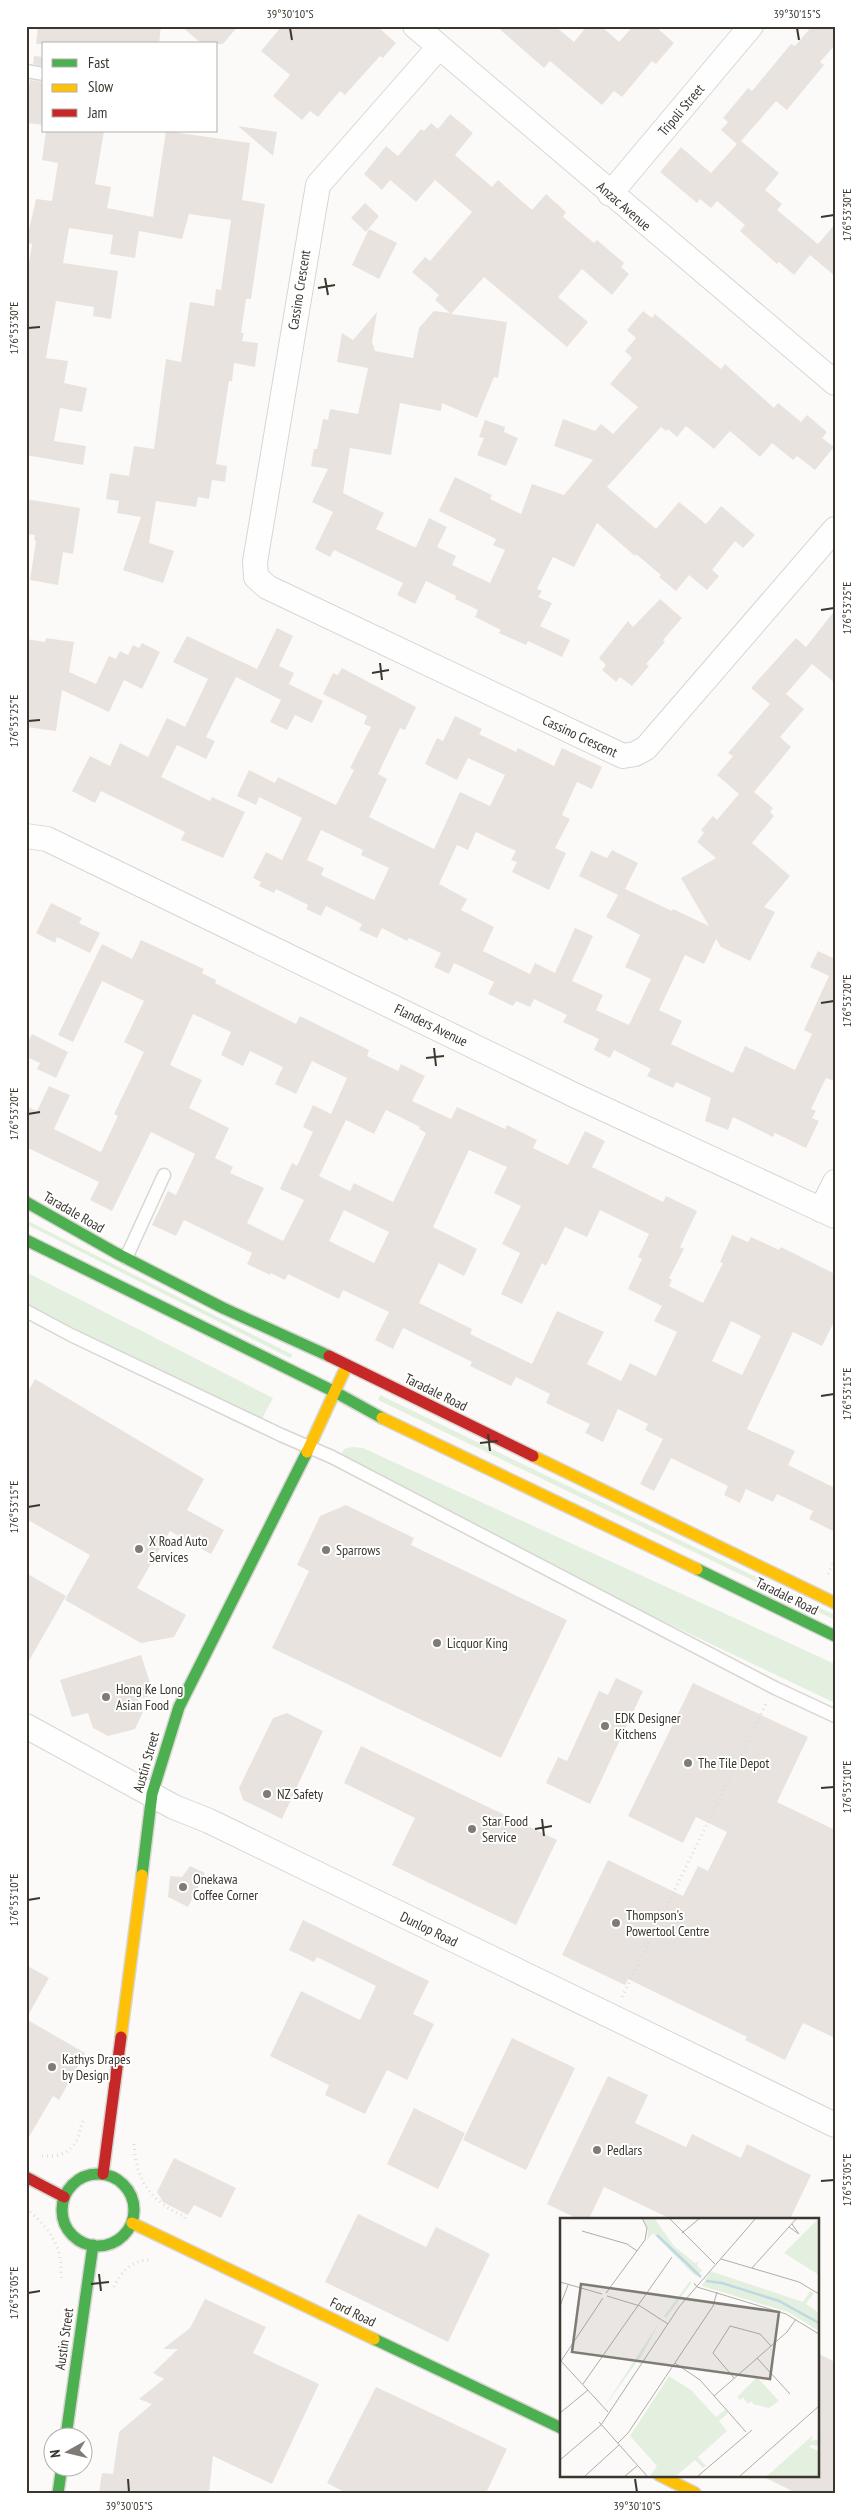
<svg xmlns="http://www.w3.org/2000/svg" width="861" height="2519" font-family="'PT Sans Narrow',sans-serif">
  <rect width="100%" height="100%" fill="#fcfaf8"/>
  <path fill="#e3f0e0" d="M26,1220L293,1355L290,1358L26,1224Z
    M26,1272L273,1398L256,1430L26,1311Z
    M380,1395L835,1615V1620L378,1400Z
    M352,1447L363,1448L835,1664V1703L356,1475L341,1455L344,1449Z"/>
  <path fill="#e8e3df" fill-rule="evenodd" d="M38,26H161L159,44H36Z
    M181,26H238L223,44H202Z
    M282,26H377L396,43L383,58L380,56L345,95L340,91L318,117L310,111L302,120L273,96L290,75L261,51Z
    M496,26H555L574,42L587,26H601L619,42L633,26H655L674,43L656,64L652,61L622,97L614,91L602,105L550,61L544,68Z
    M812,26H835V45L820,62L824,65L787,110L776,101L741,141L779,173L765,190L782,204L777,210L818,244L835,224V276L810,255L794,275L779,262L777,264L740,231L745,225L717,201L711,208L700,199L697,203L660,172L681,147L711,173L737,144L721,130L728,122L723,118L748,88L752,91L791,44L795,46Z
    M34,56L44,57V66L33,64Z
    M30,80L44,82V125L26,123V104Z
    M450,114L473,133L455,155L492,187L498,180L532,210L546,194L566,212L563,217L594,243L597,240L624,263L621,267L629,274L612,295L582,269L558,297L588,322L567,347L484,277L451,314L507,322L498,378L494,377L477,418L442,403L441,411L400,403L391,455L350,448L343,493L384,513L376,529L414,547H416L429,518L447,527L437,547L456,556L452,565L490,583L505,550L493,545L496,539L439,511L455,477L492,495L490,499L521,514L532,484L564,495L593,460L554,446L563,419L595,431L601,424L613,434L638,407L610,384L632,358L625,351L636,338L627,330L643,311L652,318L655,314L721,369L725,364L774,408L778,403L801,422L807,415L827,432L822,438L834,447L815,470L797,456L793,460L772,443L760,457L730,431L714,449L686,426L677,437L668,429L666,431L661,427L607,487L656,529L679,502L706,524L721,506L755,535L743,548L735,541L712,570L719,576L707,590L689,575L676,591L659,577L661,575L636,554L635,556L597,523L574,567L553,557L537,589L542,591L538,597L552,603L540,626L570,640L562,657L528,641L526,645L499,633L501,630L475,617L478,610L455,599L456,596L426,581L415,604L397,595L403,583L334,550L330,557L315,549L333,512L312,502L328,469L311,466L314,449H317L323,419L328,420L330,409L358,414L368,368L337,362L342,333L353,340L377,312L372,342L375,351L413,358L419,328L434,311L450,313L435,300L439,295L412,272L425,257L430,261L472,212L435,180L416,202L390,180L382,190L364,174L386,146L398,156L421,129L424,131L431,123L438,129Z
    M238,126L277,132L273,156Z
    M46,131H104L95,184L111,187L107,208L153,217L166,131L250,143L242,200L265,204L251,299H246L241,333H244L242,341L258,343L255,367L234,363L232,381H229L216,464L227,466L225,482L212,480L209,499L198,497L196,507L156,501L149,543L174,551L163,583L123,570L141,517L117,513L119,501L106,499L110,473L129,476L134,446L154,449L166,359L181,362L190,302L214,306L216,289L221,290L231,220L189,214L182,239L139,231L135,258L110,254L113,235L69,228L63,263L118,271L111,319L93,316L94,307L56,301L46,358L68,361L64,383L87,388L82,412L60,408L54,441L86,446L83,465L26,455V283L32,244L26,243L36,199L52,201L58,163L42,160Z
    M365,203L379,216L366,232L351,218Z
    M369,229L397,243L379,279L352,265Z
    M485,420L505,427L504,432L518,438L506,466L477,455L484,438L479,437Z
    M26,499L80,508L73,554L63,552L58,585L30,580L36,541L34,540L35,535L26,534Z
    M660,599L682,618L663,640L665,642L646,664L649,666L632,686L620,677L616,682L602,670L606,665L599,658L628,621L633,627Z
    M835,610V683L812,664L786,694L804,709L780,737L791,747L754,792L773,808L770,812L774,816L752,843L790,876L764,907L775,912L750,961L721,947L716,939L704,964L685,955L659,1010L682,1021L671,1044L733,1073L745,1046L795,1070L812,1034L804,1030L829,976L810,967L818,951L835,959V1081L826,1078L811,1109L816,1111L812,1118L819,1121L806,1148L775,1133L773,1137L733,1117L728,1130L705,1121L711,1098L676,1082L673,1088L647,1076L651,1069L614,1050L610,1058L594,1050L599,1039L563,1022L567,1015L534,999L530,1007L516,1001L513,1006L488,994L494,982L454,963L449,974L434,967L441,953L409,938L407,941L382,928L377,938L359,930L362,924L326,906L321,916L306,909L308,905L276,889L274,893L259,886L261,882L253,878L266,852L282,860L302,818L259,797L256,805L237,796L249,770L275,783L278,777L336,805L354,770L350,768L371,727L364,724L367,716L323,694L333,673L338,675L342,668L416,707L405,730L400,728L378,774L387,779L369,817L434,849L460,792L490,806L505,775L468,758L457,780L425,764L437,738L443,741L455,716L482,729L479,734L516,752L518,748L554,766L562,748L602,767L592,789L577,782L562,815L570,819L555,848L566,853L549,890L512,872L517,862L511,860L516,851L476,832L468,850L457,845L439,884L467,899L461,910L494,927L483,951L530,974L535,963L555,973L575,928L593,936L572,981L603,995L596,1010L629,1025L651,979L625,967L640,935L606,917L618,895L579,876L591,851L607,858L612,850L638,863L625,889L672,911L673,909L709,926L681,878L716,858L697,842L704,833L701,830L713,816L717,820L739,794L717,775L733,756L728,753L770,704L751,688L796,638L806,647ZM321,830L363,850L361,855L389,868L374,900L321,875L324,868L307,860Z
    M277,628L293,636L279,666L294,673L289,684L323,701L312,723L295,715L287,730L270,722L281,700L236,677L206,737L215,741L206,759L177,745L161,777L210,801L212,797L245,812L223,858L181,840L185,832L101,791L95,803L72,791L90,756L110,766L120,743L148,757L167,718L185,727L208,679L173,662L187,636L257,669Z
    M46,638L74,642L69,672L96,684L109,656L116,659L120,651L128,655L133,645L139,648L142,643L160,652L142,689L124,680L109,712L62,690L56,731L26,727V639L45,642Z
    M51,903L82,918L79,923L100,933L90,953L57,937L55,943L36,933Z
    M141,940L204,969L202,973L216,980L215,983L296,1024L300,1016L369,1050L367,1056L398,1071L401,1064L425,1076L412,1101L451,1119L457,1107L505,1129L507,1125L537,1140L533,1148L568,1165L585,1131L605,1141L592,1167L663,1202L666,1196L697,1211L680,1247L684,1249L669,1278L672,1280L669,1286L703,1303L723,1263L720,1262L732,1235L748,1242L751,1237L779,1250L781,1247L835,1274V1320L822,1346L793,1332L747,1429L795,1451L788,1465L835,1488V1532L809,1519L813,1511L777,1494L773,1502L746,1489L740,1503L724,1495L728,1486L671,1458L654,1491L640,1484L663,1439L645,1430L648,1424L618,1409L603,1442L585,1433L590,1424L546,1403L550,1394L516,1377L511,1386L470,1366L472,1362L403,1328L393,1349L375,1340L389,1312L343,1290L339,1299L288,1274L285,1280L271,1273L270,1275L247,1264L252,1253L184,1220L176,1236L152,1225L168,1191L176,1195L195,1154L151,1132L112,1211L90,1200L99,1182L26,1147V1106L37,1111L49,1086L70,1095L54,1129L101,1152L118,1116L114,1114L144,1052L124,1042L144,1001L102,981L73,1042L58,1035L102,944L132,959ZM193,1014L231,1032L221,1055L243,1066L250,1051L283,1067L275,1084L296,1094L312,1061L347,1078L331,1114L313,1105L303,1127L313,1132L297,1166L292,1163L280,1189L304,1200L283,1241L247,1223L264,1188L230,1173L233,1167L215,1158L229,1128L189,1108L202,1080L170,1065ZM386,1110L420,1127L419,1129L426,1133L393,1202L354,1183L350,1191L319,1176L346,1120L374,1134ZM469,1150L507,1167L494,1193L521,1206L502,1244L520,1253L501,1294L522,1304L542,1263L546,1266L565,1227L587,1237L600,1210L649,1234L638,1257L642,1259L628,1289L662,1306L654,1321L677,1332L656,1376L630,1363L621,1381L587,1364L604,1332L557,1311L532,1364L470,1334L472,1329L419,1303L439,1263L464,1276L477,1249L433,1227ZM344,1210L389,1232L374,1263L329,1241ZM731,1321L761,1336L742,1375L712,1361Z
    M32,1034L68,1052L56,1078L37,1069L40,1063L26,1057V1046Z
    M35,1379L204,1479L187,1510L224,1530L211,1554L170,1531L137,1588L186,1615L174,1637L141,1643L65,1600L90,1555L26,1519V1395Z
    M346,1505L414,1538L411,1545L567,1620L501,1758L272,1648L309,1571L297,1565L320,1516Z
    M26,1573L66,1596L26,1666Z
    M141,1655L154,1695L138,1699L143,1712L135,1729L108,1736L93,1728L88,1713L72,1717L60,1680Z
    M616,1678L643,1691L590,1804L546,1783L558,1757L567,1761L599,1691L608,1695Z
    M693,1683L808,1737L777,1802L835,1830V2038L803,2023L785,2060L745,2040L747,2037L628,1979L625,1985L562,1955L608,1860L683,1896L698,1866L708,1871L727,1832L696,1817L683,1843L628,1816Z
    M287,1713L323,1731L282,1819L243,1800L239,1788L273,1718Z
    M361,1746L557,1840L516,1925L392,1865L415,1818L344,1783Z
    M190,1866L205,1873L188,1907L168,1897L170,1876L182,1877Z
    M303,1920L429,1981L413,2014L434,2024L407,2080L387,2070L365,2114L325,2095L329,2085L270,2056L301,1991L360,2020L376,1986L317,1957L314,1962L289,1950Z
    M26,1965L49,1978L26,2019Z
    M26,2019L85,2053L59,2100L53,2096L26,2142Z
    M512,2038L575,2068L526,2170L463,2140Z
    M608,2076L648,2095L635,2123L686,2147L692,2134L741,2158L747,2144L811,2175L790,2219H671L604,2187L589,2219H578L547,2204Z
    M414,2108L465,2133L438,2189L387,2164Z
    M174,2158L236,2188L221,2218L194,2205L188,2215L163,2202L157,2192Z
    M358,2214L426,2247L436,2227L490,2254L448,2342L325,2282Z
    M205,2299L266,2327L253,2353L319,2384L272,2484L213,2456L209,2493H99L102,2473L113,2474L119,2432L152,2404L139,2399L164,2379L153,2373L178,2349H163L190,2328Z
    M817,2353L835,2362V2493H796L760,2475H817Z
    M376,2387L507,2449L486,2493H346L327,2483Z"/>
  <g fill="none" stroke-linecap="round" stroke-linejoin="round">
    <defs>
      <path id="lane" d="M26,71L44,74
        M126,1258L164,1175
        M26,1311L71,1335L281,1435L332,1457L775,1688L835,1716"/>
      <path id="street" d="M415,26L835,383
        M439,47L318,185L255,562L256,577L267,587L623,756L635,754L646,748L835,529
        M610,194L751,26
        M26,836L47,839L574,1095L835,1216
        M821,1210L835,1182
        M26,1726L174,1807L209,1821L835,2125"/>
      <path id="fast" d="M26,1202L116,1253L223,1308L329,1356
        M26,1240L335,1392L382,1418
        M697,1569L835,1636
        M142,1875L152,1794L179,1707L307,1452
        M62 2210a36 36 0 1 1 72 0a36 36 0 1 1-72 0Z
        M374,2339L561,2428
        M66,2436L93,2245
        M58,2493L62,2466"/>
      <path id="slow" d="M382,1418L697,1569
        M307,1452L347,1365
        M533,1456L835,1603
        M121,2037L142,1875
        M132,2223L374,2339
        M659,2475L695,2493"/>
      <path id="jam" d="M329,1356L533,1456
        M103,2174L121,2037
        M26,2177L64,2197"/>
    </defs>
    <use href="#lane" stroke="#d8d6d1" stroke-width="15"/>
    <use href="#street" stroke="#d8d6d1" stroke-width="26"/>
    <use href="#fast" stroke="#d8d6d1" stroke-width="14"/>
    <use href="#slow" stroke="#d8d6d1" stroke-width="14"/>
    <use href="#jam" stroke="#d8d6d1" stroke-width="14"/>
    <path stroke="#dedddc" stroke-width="3" stroke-dasharray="1 4" stroke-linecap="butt" d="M828,1574L835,1559
      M622,1997L767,1702
      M134,2144C136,2182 151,2201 185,2217L183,2222
      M42,2156C56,2157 70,2154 77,2140C81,2132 79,2124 86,2118
      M26,2209C42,2220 56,2238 60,2257C62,2265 60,2273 62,2281
      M114,2287C120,2272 134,2259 151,2260"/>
    <use href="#lane" stroke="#fffefe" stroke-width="12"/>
    <use href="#street" stroke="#fffefe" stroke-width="24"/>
    <use href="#fast" stroke="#4caf50" stroke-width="11"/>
    <use href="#slow" stroke="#ffc107" stroke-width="11"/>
    <use href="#jam" stroke="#c62828" stroke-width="11"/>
  </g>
  <path fill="none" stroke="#3b372f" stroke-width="2" d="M290,28L292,40M797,28L799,40M821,217L834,215M325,278L328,295M318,288L335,285M28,328L40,327M821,610L834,608M380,663L382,680M372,673L389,670M28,721L40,720M821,1003L834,1001M434,1048L436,1066M426,1058L444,1056M28,1114L40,1112M821,1396L834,1394M488,1434L490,1451M480,1443L498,1441M28,1507L40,1505M821,1788L834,1787M542,1819L544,1836M535,1829L552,1826M28,1900L40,1898M821,2181L834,2180M99,2274L101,2291M91,2284L109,2282M28,2293L40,2291M128,2479L129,2492M635,2479L637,2492"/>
  <g fill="#7f7b75" stroke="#fff" stroke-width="2">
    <circle cx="139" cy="1549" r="5"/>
    <circle cx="326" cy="1550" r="5"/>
    <circle cx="437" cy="1643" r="5"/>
    <circle cx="106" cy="1697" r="5"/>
    <circle cx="605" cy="1726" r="5"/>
    <circle cx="688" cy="1763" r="5"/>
    <circle cx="267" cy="1794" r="5"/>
    <circle cx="472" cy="1829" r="5"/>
    <circle cx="183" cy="1887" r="5"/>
    <circle cx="616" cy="1923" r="5"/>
    <circle cx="52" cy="2067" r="5"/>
    <circle cx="597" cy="2150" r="5"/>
  </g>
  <g text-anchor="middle" stroke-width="4" stroke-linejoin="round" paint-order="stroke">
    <g font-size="14" fill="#3b372f" stroke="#fff">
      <text transform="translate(681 110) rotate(-50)" y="5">Tripoli Street</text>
      <text transform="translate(624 206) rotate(41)" y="5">Anzac Avenue</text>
      <text transform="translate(299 290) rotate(-81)" y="5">Cassino Crescent</text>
      <text transform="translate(580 736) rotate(25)" y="5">Cassino Crescent</text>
      <text transform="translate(431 1025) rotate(26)" y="5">Flanders Avenue</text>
      <text transform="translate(74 1212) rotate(30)" y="5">Taradale Road</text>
      <text transform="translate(436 1392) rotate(26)" y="5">Taradale Road</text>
      <text transform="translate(787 1596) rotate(26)" y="5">Taradale Road</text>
      <text transform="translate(146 1762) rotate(-74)" y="5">Austin Street</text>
      <text transform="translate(429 1929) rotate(26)" y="5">Dunlop Road</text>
      <text transform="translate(353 2312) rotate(26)" y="5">Ford Road</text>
      <text transform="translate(64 2339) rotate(-82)" y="5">Austin Street</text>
    </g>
    <g font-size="14" fill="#3b372f" stroke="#fff" text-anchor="start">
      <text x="149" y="1546">X Road Auto<tspan x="149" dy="16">Services</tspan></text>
      <text x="336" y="1555">Sparrows</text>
      <text x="447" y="1648">Licquor King</text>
      <text x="116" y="1694">Hong Ke Long<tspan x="116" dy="16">Asian Food</tspan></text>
      <text x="615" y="1723">EDK Designer<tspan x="615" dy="16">Kitchens</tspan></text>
      <text x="698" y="1768">The Tile Depot</text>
      <text x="277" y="1799">NZ Safety</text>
      <text x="482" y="1826">Star Food<tspan x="482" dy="16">Service</tspan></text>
      <text x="193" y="1884">Onekawa<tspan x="193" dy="16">Coffee Corner</tspan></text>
      <text x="626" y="1920">Thompson's<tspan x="626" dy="16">Powertool Centre</tspan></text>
      <text x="62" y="2064">Kathys Drapes<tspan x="62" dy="16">by Design</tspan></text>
      <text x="607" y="2155">Pedlars</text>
    </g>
  </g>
  <g transform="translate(560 2218)">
    <rect width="259" height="259" fill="#fcfaf8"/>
    <path d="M83,0H94L114,28L135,45L140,43L137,47L142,53L136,58L132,55L93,15L87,22L88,11ZM259,0V57L224,35ZM150,53L243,84L250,73L254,75L246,86L259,95V113L228,94L142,68ZM130,63L132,64L106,100L104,98ZM99,105L82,137L45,188L46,186ZM109,158L131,172L156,199L165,192L168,195L159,203L167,213L138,239L146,248L143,250L135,242L116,258H90L97,248L70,218ZM197,159L219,183L209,190L193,186L192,183L188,186L183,180L186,177L180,182L177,179ZM253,217L251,223L259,221V228L252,227L249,229L259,233V258H207Z" fill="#e3f0e0"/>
    <path fill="none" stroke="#bfd8e4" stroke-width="2.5" d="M97,17L141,59M146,63L162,65L219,83L259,105"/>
    <path fill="none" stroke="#afaca8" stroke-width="1" d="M109,0L155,46M229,9L239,16L232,6M22,13L67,26L77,33M122,15L140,0M161,41L239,64L259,76M192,50L237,0M0,64L42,76M134,65L137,69L226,96L259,116M46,75L85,22L87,10L82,0M47,78L80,88L108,106M0,88L8,67M197,140L230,176M0,142L48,194M1,143L43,80M115,145L140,162L186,214M174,160L153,135L170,108L200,116L211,128M23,166L112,39M154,178L227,114L236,101M0,195L28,172M39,204L87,258M58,225L68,215L153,88L157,74M0,242L41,207L119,89L196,0M25,258L59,227M65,258L77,248M138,258L192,212M180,258L259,188"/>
    <path fill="#7f7b75" fill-opacity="0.15" stroke="#7f7b75" stroke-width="2.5" d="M21,66L219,94L210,161L12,134Z"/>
    <rect width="259" height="259" fill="none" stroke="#3b372f" stroke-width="2.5"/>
  </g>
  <rect width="861" height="2519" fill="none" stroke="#ffffff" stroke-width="55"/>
  <rect x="42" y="42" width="175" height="90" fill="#ffffff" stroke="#b1afac"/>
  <rect x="52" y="59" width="25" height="8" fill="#4caf50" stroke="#b1afac"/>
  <text x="88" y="68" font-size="15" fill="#3b372f">Fast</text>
  <rect x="52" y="84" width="25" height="8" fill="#ffc107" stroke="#b1afac"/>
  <text x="88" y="92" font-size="15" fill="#3b372f">Slow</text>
  <rect x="52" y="109" width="25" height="8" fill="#c62828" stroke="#b1afac"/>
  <text x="88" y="118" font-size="15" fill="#3b372f">Jam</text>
  <g transform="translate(68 2452) rotate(262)"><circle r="24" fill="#ffffff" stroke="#b1afac"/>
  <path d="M0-4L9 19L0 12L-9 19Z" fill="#7f7b75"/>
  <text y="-8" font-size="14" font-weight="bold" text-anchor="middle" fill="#3b372f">N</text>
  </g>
  <rect x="28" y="28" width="806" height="2464" fill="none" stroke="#3b372f" stroke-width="2"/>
  <g font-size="12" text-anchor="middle" fill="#3b372f">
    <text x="290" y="18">39°30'10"S</text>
    <text x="797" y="18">39°30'15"S</text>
    <text transform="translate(847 215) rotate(-90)" y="4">176°53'30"E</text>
    <text transform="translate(14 328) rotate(-90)" y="4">176°53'30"E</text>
    <text transform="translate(847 608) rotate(-90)" y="4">176°53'25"E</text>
    <text transform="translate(14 721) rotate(-90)" y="4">176°53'25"E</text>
    <text transform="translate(847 1001) rotate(-90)" y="4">176°53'20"E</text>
    <text transform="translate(14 1114) rotate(-90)" y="4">176°53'20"E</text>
    <text transform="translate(847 1394) rotate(-90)" y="4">176°53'15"E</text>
    <text transform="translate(14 1507) rotate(-90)" y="4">176°53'15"E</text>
    <text transform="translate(847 1787) rotate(-90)" y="4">176°53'10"E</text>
    <text transform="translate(14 1900) rotate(-90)" y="4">176°53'10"E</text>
    <text transform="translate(847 2180) rotate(-90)" y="4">176°53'05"E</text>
    <text transform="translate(14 2293) rotate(-90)" y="4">176°53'05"E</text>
    <text x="129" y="2510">39°30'05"S</text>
    <text x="637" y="2510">39°30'10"S</text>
  </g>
</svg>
